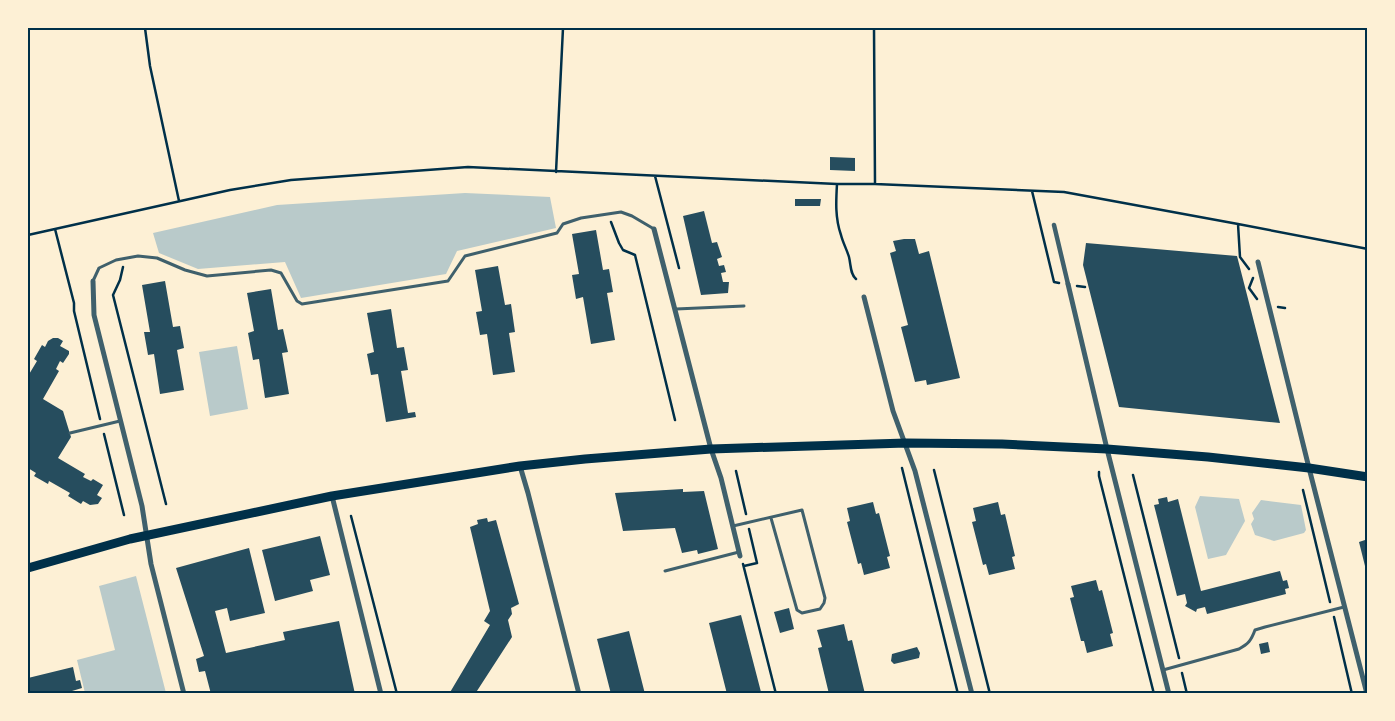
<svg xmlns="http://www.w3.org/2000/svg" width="1395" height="721" font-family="'Varela Round',sans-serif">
  <rect width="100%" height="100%" fill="#fdf0d5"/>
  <path fill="#b9caca" d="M465,193L550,197L556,228L457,251L446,274L301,298L285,262L198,269L159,253L153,233L277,205Z
    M237,346L248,409L210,416L199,352Z
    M1200,496L1239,499L1245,521L1226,555L1208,559L1195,507Z
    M1261,500L1301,505L1306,530L1304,533L1274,541L1255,535L1251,524L1254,519L1252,513Z
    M136,576L166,693H85L77,660L115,650L99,586Z"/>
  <path fill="#264d5e" d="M830,157L855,158V171L830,170Z
    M795,199H821L820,206H795Z
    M704,211L712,243L717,242L722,257L717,259L719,266L724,265L726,272L721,273L723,282H729L728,293L701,295L683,216Z
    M596,230L603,270L609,269L613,292L607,293L615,340L591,344L583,297L576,299L572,275L579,274L572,234Z
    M904,239H915L919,254L929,251L960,378L927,385L926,380L915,382L901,327L908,325L890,253L896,251L893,241Z
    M1086,243L1237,256L1280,423L1119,407L1083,265Z
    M498,266L505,305L511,304L515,332L509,333L515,372L493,375L487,334L480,335L476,312L482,311L475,270Z
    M165,281L173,327L180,326L184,348L177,350L184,390L160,394L154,354L148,355L144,332H150L142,285Z
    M271,289L278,330L283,329L288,352L282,353L289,394L265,398L259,359L253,360L248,333L254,331L247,293Z
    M391,309L397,348L404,347L408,370L401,371L408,413L415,412L416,417L386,422L378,374L371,375L367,354L374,352L367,313Z
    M53,338H58L63,341L60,346L69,351V354L63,363L60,361L56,369L59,371L43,399L63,411L71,437L58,458L85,474L83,477L91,481L93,479L103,485L97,495L102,498L98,504L90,505L83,501L81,504L68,496L70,493L49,481L48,484L34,476L36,473L28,468V376L37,361L34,359L42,345L45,347L48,341Z
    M683,489V492L704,491L718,549L698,554L697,550L682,553L675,528L623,531L615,493Z
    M1167,497L1168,502L1178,499L1201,591L1280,571L1283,581L1287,580L1289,588L1285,589L1286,594L1207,614L1205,607L1197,609L1196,612L1185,606L1187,603L1185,594L1177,596L1154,505L1159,504L1158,499Z
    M873,502L876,514L879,513L890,556L887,557L890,568L864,575L861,563L858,564L847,522L850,521L847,508Z
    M998,502L1001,515L1005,514L1015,556L1012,557L1015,569L989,575L986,564L983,565L972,522L976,521L973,508Z
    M487,518L488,522L496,520L519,604L511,608L512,614L508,620L512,637L475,694H449L490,625L484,621L490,611L470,527L478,524L477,520Z
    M320,536L330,575L310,580L313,591L275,601L262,550Z
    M1368,539V574H1367L1359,542Z
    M249,548L265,613L230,621L227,608L215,611L226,653L285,640L283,632L339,621L355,694H211L205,671L199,672L196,659L204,656L176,568Z
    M1096,580L1099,591L1102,590L1113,633L1110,634L1113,646L1087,653L1084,641H1081L1070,598L1074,597L1071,586Z
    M789,608L794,629L780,633L774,612Z
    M741,615L761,692L755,694H727L709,623Z
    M844,624L848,641L852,640L865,694H829L818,648L822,647L817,630Z
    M629,631L645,694H611L597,639Z
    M1268,642L1270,652L1261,654L1259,644Z
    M917,647L920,653L919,658L894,664L891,661L892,654Z
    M73,667L76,681L80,680L82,688L62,694H28V678Z"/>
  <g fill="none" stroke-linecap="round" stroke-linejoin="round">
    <path stroke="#003049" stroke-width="2.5" d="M145,28L150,66L179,201
      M874,28L875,184
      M556,172L563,28
      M655,176L679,268
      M837,184C836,201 835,218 841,235C843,243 847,250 849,257C851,265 850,274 856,279
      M1032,191L1054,282L1059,283
      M611,222L619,243L623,250L635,255L675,420
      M1238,224L1240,257L1249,269
      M55,229L74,303V311L100,419
      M28,235L230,190L291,180L468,167L837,184H875L1064,192L1238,224L1368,249
      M123,267L120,280L113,295L166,504
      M1253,278L1249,288L1257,299
      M1077,286L1085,287
      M1278,307L1285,308
      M104,434L124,515
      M902,468L958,694
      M934,470L990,694
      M736,471L746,514
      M1099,472V476L1154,694
      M1133,475L1179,658
      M1303,490L1330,602
      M351,516L397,694
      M743,564L776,694
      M744,566L757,563L749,529
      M1334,617L1352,694
      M1182,673L1187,694"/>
    <path stroke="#3f606c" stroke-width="3" d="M93,281L99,268L116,260L138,256L157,258L185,270L207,276L271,270L281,273L297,301L302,304L448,281L465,256L557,233L563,224L581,218L621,212L632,216L654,229
      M676,309L744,306
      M70,433L120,421
      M733,526L802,510L825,598L824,603L820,609L802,613L797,610L771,518
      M665,571L739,552
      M1163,670L1239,649C1248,644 1251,641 1255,630L1265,627L1344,607"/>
    <path stroke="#3f606c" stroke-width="4.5" d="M1054,225L1068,284"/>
    <path stroke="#3f606c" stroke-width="5" d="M654,229L711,449L721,478L740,556
      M1258,262L1309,468L1367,694
      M93,281L94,315L142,506L151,564L184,694
      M1068,284L1107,449L1169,694
      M864,297L893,411L915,471L972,694
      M520,466L528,493L579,694
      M332,496L381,694"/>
    <path stroke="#003049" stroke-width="9" d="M28,568L130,539L332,496L520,466L585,459L711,449L906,443L1002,444L1107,449L1208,457L1309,468L1368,477"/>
  </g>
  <rect width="1395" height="721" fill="none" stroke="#fdf0d5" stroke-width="58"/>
  <rect x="29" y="29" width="1337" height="663" fill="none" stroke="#003049" stroke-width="2"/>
</svg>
